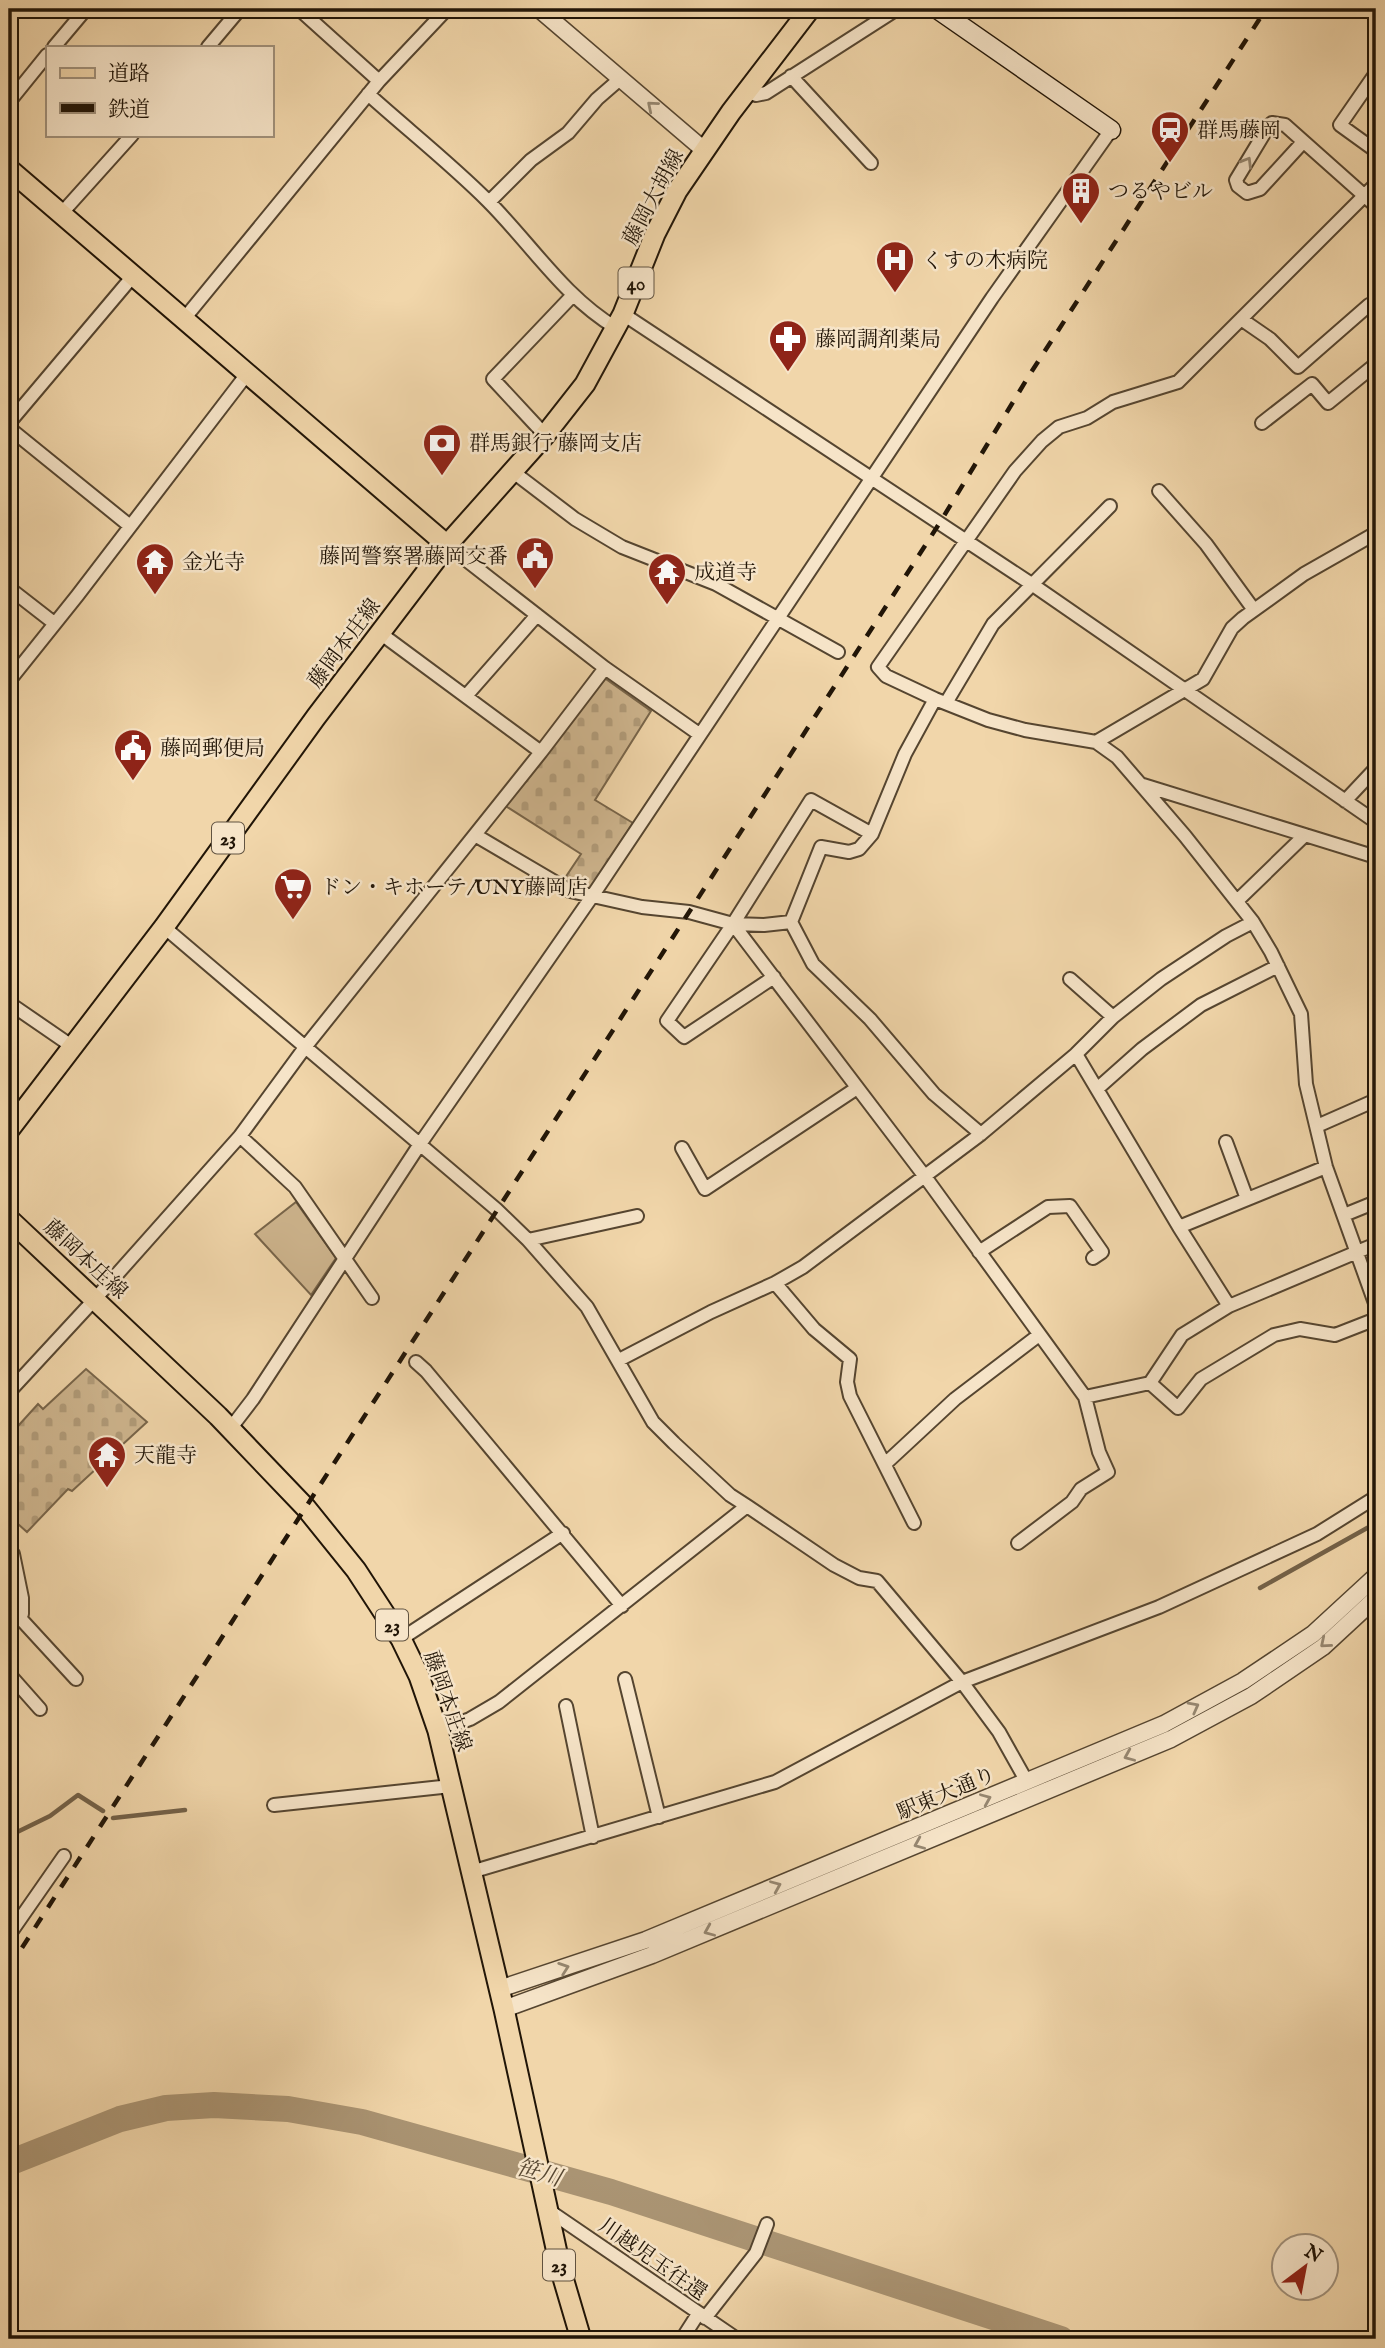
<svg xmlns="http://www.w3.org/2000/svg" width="1385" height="2348" font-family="'IM FELL English','Noto Serif JP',serif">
  <defs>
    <pattern id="cemetery-stones" width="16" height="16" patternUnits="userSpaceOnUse" patternTransform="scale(1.75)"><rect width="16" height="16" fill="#ceb58e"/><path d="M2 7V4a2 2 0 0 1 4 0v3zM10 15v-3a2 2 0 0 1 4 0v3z" fill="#b19b79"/></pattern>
  </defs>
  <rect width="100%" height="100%" fill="#f1d6aa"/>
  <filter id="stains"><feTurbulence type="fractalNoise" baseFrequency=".00286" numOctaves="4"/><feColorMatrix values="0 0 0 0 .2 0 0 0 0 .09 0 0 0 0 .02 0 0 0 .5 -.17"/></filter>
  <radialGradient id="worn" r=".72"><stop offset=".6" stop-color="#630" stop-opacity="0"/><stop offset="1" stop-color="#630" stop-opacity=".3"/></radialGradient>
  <path fill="url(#cemetery-stones)" stroke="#78654a" stroke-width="2" d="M603,677L651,711L595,800L633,823L590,889L563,881L581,854L504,805Z
    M86,1369L147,1422L72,1491L68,1489L27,1532L9,1516V1436L38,1404L43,1409Z"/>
  <path fill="#ceb58e" stroke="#78654a" stroke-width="2" d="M296,1202L336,1258L311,1295L255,1234Z"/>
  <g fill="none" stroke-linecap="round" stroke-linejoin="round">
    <path stroke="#736148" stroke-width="4.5" d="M1260,1588L1376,1523
      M113,1818L185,1810
      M9,1836L50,1816L78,1795L103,1811"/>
    <path stroke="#aa9473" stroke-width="26" d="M9,2163L120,2119L166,2108L214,2105L288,2109L362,2122L611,2192L1061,2339"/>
    <defs>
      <path id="minor" d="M299,9L379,81
        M54,47L86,9
        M208,47L240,9
        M1376,73L1340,125L1376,151
        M791,76L871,163
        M746,91L756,95L766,93L897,9
        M368,94C408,130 450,163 488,201C531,244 564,297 616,328
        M9,102L47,55
        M1303,142L1260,189L1247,193L1238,186L1236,180L1268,127L1272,123L1285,125L1376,206
        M1376,184L1178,382L1113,402L1087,418L1059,427L1042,441L1015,471L878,667L886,676L935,699L988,720L1025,730L1096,742L1117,757L1185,836L1253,922L1271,952L1301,1014L1306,1084L1326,1167L1376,1306
        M489,202L531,160L568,133L597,99L620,79
        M61,214L132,135
        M623,314L1033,585L1376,822
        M184,319L379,81L447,9
        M1241,319L1270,339L1298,367L1369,305L1376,314
        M9,423L133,276
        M1262,423L1312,384L1328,403L1376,364
        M9,428L130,526
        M545,435L493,379L573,295
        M512,471L575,519L622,547L716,584L838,652
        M1159,491L1206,544L1254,610
        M447,545L605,668L699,734
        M9,588L54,623
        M380,633L541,752
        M9,681L77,596L247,374
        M466,696L537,615
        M935,699L905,754L872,834L859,849L849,852L821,847L791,922L813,964L870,1019L934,1094L981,1134
        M946,703L993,624L1110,506
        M1096,742L1203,679L1232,628L1243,618L1304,574L1376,533
        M1143,785L1376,857
        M1345,801L1376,768
        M475,835L570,891L642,907L689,912L733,924L926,1178L1085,1397L1150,1383L1182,1335L1229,1306L1376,1244
        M1237,901L1305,835
        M733,924L764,925L791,922
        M164,927L496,1209L528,1240L587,1307L653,1422L674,1443L730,1495L747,1506L834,1565L859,1578L877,1581L962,1682L999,1732L1027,1782
        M774,977L684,1037L667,1021L733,924L811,800L872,834
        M1070,979L1113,1017
        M9,1003L73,1047
        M1076,1054L1179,1227L1229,1306
        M1097,1089L1142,1049L1201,1005L1278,966
        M1317,1126L1376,1100
        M240,1136L295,1187L372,1298
        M1226,1142L1247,1199
        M682,1148L705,1189L857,1088
        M1344,1215L1376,1202
        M1179,1227L1326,1167
        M528,1240L637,1216
        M979,1252L1048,1207L1070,1206L1102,1252L1093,1258
        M775,1283L814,1329L850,1359L847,1382L850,1396L914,1523
        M619,1360L711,1312L775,1283L803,1267L981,1134L1076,1054L1113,1017L1161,979L1226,936L1253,922
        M416,1362L426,1371L622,1606
        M1150,1383L1178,1408L1201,1379L1274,1335L1300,1329L1335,1335L1376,1319
        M9,1392L95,1299L240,1136L306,1046L541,752L605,668
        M230,1429L253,1399L420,1144L593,895L992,298L1111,130
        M885,1464L955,1399L1039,1335
        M1018,1543L1072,1502L1081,1489L1108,1472L1099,1452L1085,1397
        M9,1549L13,1554L22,1598V1614L9,1627
        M19,1617L76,1679
        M401,1639L563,1533
        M9,1674L40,1709
        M625,1679L659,1817
        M566,1706L593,1837
        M438,1731L470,1719L499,1702L747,1506
        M274,1805L451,1786
        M471,1872L775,1782L962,1682L1159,1607L1317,1534L1376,1497
        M9,1935L64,1856
        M548,2210L737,2339
        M705,2318L756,2253L767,2224
        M682,2339L698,2314"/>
      <path id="tertiary" d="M539,9L704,150
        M499,1989L646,1940L1164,1724L1243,1681L1313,1634L1376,1576
        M504,2009L652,1955L1171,1739L1251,1696L1323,1647L1376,1598"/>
      <path id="secondary" d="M937,9L1111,130"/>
      <path id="primary" d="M9,169L447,545
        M9,1130L164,927L316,717L447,545L545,435L585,384L623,314L655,234L677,191L731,112L810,9
        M9,1219L218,1416L306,1508L356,1570L401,1639L419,1676L438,1731L504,2009L561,2271L581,2339"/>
    </defs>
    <use href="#minor" stroke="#554530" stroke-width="16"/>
    <use href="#tertiary" stroke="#554530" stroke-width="19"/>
    <use href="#secondary" stroke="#211507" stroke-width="21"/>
    <use href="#primary" stroke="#211507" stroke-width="23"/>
    <use href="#minor" stroke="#f6e4c8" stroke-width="12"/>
    <use href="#tertiary" stroke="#f6e4c8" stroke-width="16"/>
    <use href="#secondary" stroke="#f6e4c8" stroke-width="18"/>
    <use href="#primary" stroke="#f1d6aa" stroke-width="19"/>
    <path stroke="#211507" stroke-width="4.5" stroke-dasharray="12 12" stroke-linecap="butt" d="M9,1968L939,524L1030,374L1266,9"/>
  </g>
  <defs><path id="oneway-chevron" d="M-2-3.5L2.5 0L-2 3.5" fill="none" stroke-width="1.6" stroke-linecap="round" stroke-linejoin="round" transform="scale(1.75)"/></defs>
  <g stroke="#968771">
    <use href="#oneway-chevron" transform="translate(652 106) rotate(-140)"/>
    <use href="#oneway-chevron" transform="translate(1247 162) rotate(-59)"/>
    <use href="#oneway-chevron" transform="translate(1325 1643) rotate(140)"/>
    <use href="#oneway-chevron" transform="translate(1194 1707) rotate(-28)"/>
    <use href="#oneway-chevron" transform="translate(1129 1756) rotate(157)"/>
    <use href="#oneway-chevron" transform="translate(986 1799) rotate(-23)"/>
    <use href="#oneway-chevron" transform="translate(919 1844) rotate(157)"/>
    <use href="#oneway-chevron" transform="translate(776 1886) rotate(-23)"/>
    <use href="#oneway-chevron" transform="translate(709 1931) rotate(157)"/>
    <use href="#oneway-chevron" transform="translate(564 1968) rotate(-19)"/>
  </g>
  <defs>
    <symbol id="station-pin" viewBox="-11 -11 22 30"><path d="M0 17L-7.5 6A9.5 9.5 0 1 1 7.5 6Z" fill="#8f2418" stroke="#f6e4c8"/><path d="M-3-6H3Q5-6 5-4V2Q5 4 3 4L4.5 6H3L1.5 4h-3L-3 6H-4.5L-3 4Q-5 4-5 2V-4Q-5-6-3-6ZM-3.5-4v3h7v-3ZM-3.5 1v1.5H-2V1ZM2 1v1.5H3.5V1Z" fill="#fff"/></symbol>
    <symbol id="building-pin" viewBox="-11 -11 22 30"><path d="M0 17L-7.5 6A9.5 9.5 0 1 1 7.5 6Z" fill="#8f2418" stroke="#f6e4c8"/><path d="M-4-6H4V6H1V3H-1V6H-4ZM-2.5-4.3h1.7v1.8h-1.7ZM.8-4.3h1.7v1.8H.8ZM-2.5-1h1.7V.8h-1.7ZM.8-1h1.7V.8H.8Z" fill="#fff"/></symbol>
    <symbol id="hospital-pin" viewBox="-11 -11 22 30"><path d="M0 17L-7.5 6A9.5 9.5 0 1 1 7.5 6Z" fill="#8f2418" stroke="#f6e4c8"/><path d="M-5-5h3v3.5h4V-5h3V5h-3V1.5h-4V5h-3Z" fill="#fff"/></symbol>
    <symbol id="pharmacy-pin" viewBox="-11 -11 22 30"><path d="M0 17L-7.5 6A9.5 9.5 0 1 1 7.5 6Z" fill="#8f2418" stroke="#f6e4c8"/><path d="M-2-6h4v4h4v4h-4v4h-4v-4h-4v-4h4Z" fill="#fff"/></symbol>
    <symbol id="bank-pin" viewBox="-11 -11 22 30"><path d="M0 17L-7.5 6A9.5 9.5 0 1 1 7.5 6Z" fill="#8f2418" stroke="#f6e4c8"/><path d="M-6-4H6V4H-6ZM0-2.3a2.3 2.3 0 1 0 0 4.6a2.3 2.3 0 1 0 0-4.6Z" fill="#fff"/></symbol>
    <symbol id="civic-pin" viewBox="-11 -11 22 30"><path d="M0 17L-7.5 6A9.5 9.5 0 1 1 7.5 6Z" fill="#8f2418" stroke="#f6e4c8"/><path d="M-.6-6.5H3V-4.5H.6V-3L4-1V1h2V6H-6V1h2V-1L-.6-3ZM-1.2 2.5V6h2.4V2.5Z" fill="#fff"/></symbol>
    <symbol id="temple-pin" viewBox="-11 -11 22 30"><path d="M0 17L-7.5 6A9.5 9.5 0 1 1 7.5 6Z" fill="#8f2418" stroke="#f6e4c8"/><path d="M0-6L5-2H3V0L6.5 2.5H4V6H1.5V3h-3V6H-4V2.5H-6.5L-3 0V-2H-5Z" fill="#fff"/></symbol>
    <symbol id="supermarket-pin" viewBox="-11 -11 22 30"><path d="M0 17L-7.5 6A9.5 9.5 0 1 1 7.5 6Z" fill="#8f2418" stroke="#f6e4c8"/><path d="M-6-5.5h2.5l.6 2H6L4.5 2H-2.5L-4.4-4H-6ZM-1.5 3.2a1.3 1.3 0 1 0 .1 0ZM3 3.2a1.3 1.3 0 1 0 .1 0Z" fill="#fff"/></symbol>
  </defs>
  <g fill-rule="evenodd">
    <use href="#station-pin" x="1148" y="108" width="44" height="60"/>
    <use href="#building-pin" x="1059" y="169" width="44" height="60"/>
    <use href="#hospital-pin" x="873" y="238" width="44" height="60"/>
    <use href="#pharmacy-pin" x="766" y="317" width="44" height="60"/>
    <use href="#bank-pin" x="420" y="421" width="44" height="60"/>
    <use href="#civic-pin" x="513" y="534" width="44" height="60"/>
    <use href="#temple-pin" x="133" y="540" width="44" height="60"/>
    <use href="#temple-pin" x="645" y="550" width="44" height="60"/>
    <use href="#civic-pin" x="111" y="726" width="44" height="60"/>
    <use href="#supermarket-pin" x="271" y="865" width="44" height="60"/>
    <use href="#temple-pin" x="85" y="1433" width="44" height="60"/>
  </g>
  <g text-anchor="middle" stroke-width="5" stroke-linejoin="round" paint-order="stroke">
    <g fill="#f6e4c8" stroke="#615341" stroke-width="2">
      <rect x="618.5" y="267.5" width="35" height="31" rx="5"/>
      <rect x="212" y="822.5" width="32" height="31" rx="5"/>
      <rect x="376" y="1609.5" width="32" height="31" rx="5"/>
      <rect x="543" y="2249.5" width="32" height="31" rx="5"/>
    </g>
    <g font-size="19" font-weight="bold" fill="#211507">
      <text x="636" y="290">40</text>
      <text x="228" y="845">23</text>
      <text x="392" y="1632">23</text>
      <text x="559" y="2272">23</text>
    </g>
    <g font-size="21" fill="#211507" stroke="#f6e4c8" text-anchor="start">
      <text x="1197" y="137">群馬藤岡</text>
      <text x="1108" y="198">つるやビル</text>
      <text x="922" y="267">くすの木病院</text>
      <text x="815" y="346">藤岡調剤薬局</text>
      <text x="469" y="450">群馬銀行 藤岡支店</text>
      <text x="508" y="563" text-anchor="end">藤岡警察署藤岡交番</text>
      <text x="182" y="569">金光寺</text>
      <text x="694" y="579">成道寺</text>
      <text x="160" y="755">藤岡郵便局</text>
      <text x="320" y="894">ドン・キホーテ/UNY藤岡店</text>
      <text x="134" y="1462">天龍寺</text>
    </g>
    <g font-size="21" fill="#211507" stroke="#f6e4c8">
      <text transform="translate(653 197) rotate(-62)" y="7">藤岡大胡線</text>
      <text transform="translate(344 643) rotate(-53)" y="7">藤岡本庄線</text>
      <text transform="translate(86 1259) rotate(43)" y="7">藤岡本庄線</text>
      <text transform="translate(448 1701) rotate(71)" y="7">藤岡本庄線</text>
      <text transform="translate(946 1793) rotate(-23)" y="7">駅東大通り</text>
      <text transform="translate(653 2259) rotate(35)" y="7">川越児玉往還</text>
    </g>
    <g font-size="23" font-style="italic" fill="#584832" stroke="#f6e4c8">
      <text transform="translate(539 2172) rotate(16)" y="8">笹川</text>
    </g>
  </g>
  <rect width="1385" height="2348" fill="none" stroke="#f1d6aa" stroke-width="35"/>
  <rect x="10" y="10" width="1364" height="2327" fill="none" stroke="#211507" stroke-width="3.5"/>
  <rect x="18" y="18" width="1350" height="2313" fill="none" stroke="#211507" stroke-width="2"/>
  <rect x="46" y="46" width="228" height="91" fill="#f6e4c8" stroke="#a1917b" stroke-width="2"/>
  <rect x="60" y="68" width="35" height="10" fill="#f1d6aa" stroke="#a1917b" stroke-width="2"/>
  <text x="108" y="80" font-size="21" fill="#211507">道路</text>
  <rect x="60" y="103" width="35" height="10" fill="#211507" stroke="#a1917b" stroke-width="2"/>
  <text x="108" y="116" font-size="21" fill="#211507">鉄道</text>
  <g transform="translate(1305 2267) rotate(32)"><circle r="33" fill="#f6e4c8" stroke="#a1917b" stroke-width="2"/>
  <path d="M0-5L12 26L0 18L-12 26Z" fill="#8f2418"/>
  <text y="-10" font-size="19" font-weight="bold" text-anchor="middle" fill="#211507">N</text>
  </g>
  <rect width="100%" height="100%" filter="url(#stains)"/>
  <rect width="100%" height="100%" fill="url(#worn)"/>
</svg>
